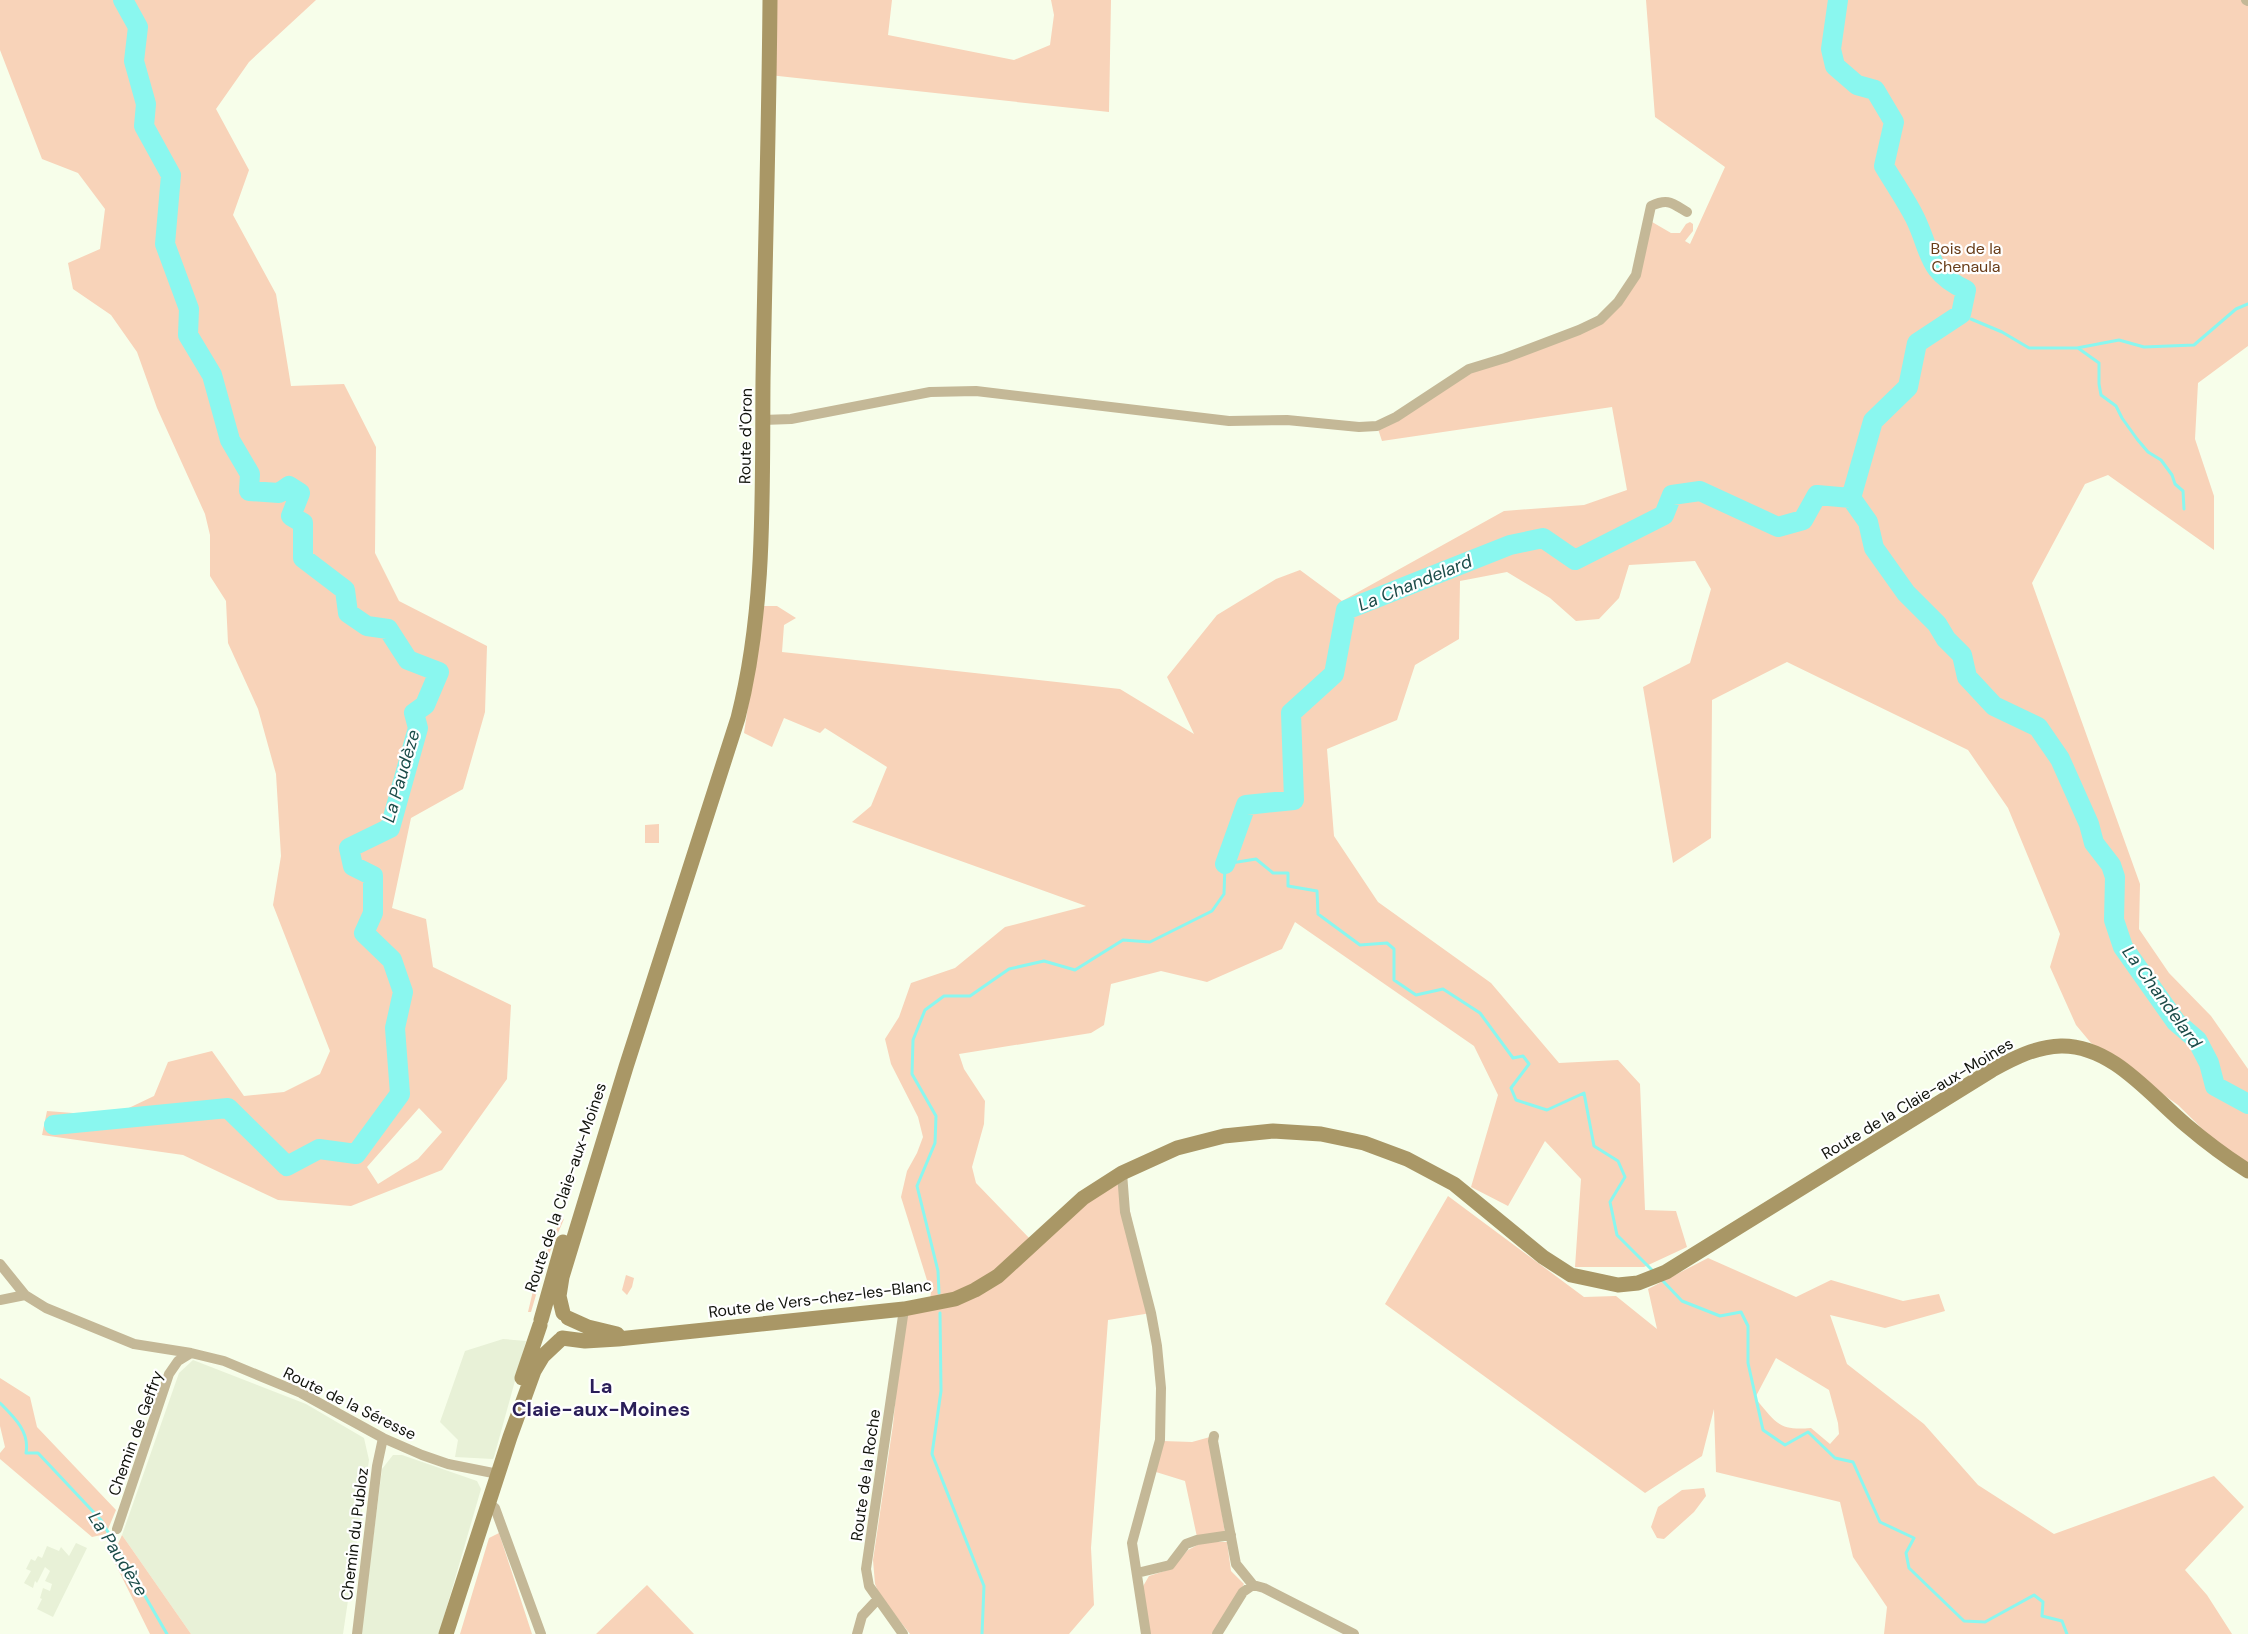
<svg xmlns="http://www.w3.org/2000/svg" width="2248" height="1634" font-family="'DM Sans',sans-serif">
  <rect width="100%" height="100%" fill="#f7feea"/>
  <path fill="#e8f1d7" d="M503,1339L526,1341L494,1457L493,1459L455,1457L458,1440L440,1422L465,1351Z
    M193,1360L306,1404L364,1438L369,1460L343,1634H191L122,1535L179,1373Z
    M393,1455H402L477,1481L481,1489L439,1634H361L382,1469Z
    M76,1543L87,1548L53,1617L37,1609L42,1599L40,1598L43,1588L50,1591L52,1584L45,1581L50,1571L45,1567L37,1583L35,1581L33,1588L24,1583L31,1571L26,1569L31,1559L35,1561L38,1556L42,1558L47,1546L59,1551L61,1547L69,1556Z"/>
  <path fill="#f8d3b9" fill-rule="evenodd" d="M0,0H316L249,62L216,109L249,170L233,215L276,294L291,386L344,384L376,447L375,553L399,601L487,646L485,712L463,789L411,818L392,908L426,919L433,967L511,1005L507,1079L442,1170L351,1206L278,1200L183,1155L42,1135L47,1111L112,1116L154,1096L168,1062L212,1051L244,1096L284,1092L320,1074L330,1051L273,905L281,856L276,774L258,709L228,643L226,601L210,576V535L205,514L157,408L137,352L111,315L73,289L68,263L100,249L105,209L78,173L42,159L0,50ZM419,1108L442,1132L418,1159L378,1184L367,1167Z
    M770,0H892L888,35L1014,60L1050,45L1054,15L1051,0H1111L1109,112L769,75Z
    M1646,0H2248V346L2198,383L2195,439L2214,496V550L2108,475L2085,484L2032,583L2140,884L2139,929L2169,973L2211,1016L2248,1069V1165L2227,1153L2178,1105L2091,1043L2076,1025L2050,967L2060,934L2008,808L1968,750L1787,662L1712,700L1711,838L1673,863L1643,687L1690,663L1711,589L1695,561L1629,565L1619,598L1599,619L1576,621L1550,598L1507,572L1460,581L1459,639L1415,665L1397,720L1327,749L1334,836L1378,902L1491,983L1559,1063L1618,1060L1640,1084L1645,1210L1676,1211L1687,1247L1644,1267H1575L1581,1179L1545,1141L1508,1206L1471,1187L1498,1095L1474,1046L1295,922L1282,949L1207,982L1161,971L1111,984L1104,1025L1091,1033L959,1054L964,1069L985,1101L984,1124L972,1167L976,1183L1034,1243L1122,1173L1151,1313L1108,1320L1091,1548L1094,1605L1069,1634H910L880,1596L875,1584L873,1560L893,1425L904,1309L929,1305L931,1293L901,1197L907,1171L917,1153L923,1137L918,1117L891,1064L885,1039L899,1017L911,983L955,968L1005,927L1086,906L852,822L871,806L887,767L825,728L820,733L784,718L772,747L744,733L763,606H777L796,618L784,625L782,652L1120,689L1194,734L1167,677L1217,615L1276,579L1300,570L1342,601L1504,511L1584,505L1627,490L1612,407L1382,441L1377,426L1469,369L1600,320L1636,275L1647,219L1671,233H1680L1686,224L1690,222L1693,224V231L1685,241L1690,244L1725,167L1655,117Z
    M659,824V843H645V825Z
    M1448,1196L1584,1297L1616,1296L1657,1329L1648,1289L1708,1258L1796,1297L1831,1280L1903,1301L1939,1294L1945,1311L1885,1328L1830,1315L1847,1364L1924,1424L1978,1485L2054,1534L2214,1476L2244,1507L2185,1570L2207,1595L2232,1634H1884L1887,1607L1853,1557L1840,1502L1716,1472L1714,1409L1702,1456L1645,1493L1385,1304ZM1776,1358L1829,1390L1838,1423L1839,1434L1830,1444L1811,1428C1777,1431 1776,1422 1755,1398Z
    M564,1219L546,1261L531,1312H528L536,1278L560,1221Z
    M626,1275L634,1278L632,1287L627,1295L622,1290Z
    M0,1378L30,1397L37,1427L116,1510L106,1534L92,1537L0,1459V1453L5,1447L0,1426Z
    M1210,1437L1225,1533L1197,1537L1185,1481L1156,1472L1163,1441L1192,1442Z
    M1704,1488L1706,1496L1694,1512L1664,1539L1657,1538L1651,1527L1658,1507L1682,1490Z
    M499,1533L532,1634H460L489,1538Z
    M122,1535L191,1634H150L112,1557Z
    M1203,1542H1227L1231,1571L1244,1584L1212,1634H1149L1142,1588L1149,1576L1171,1569L1188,1550Z
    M647,1585L694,1634H596Z"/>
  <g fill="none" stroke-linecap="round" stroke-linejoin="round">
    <path stroke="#8af7ef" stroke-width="3" d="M1961,314H1962
      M1971,319L2002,332L2029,348H2077L2119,340L2144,347L2194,345L2236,309L2248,304
      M2078,348L2099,363V384L2101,395L2116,406L2122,418L2137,439L2148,452L2161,460L2172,475L2175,484L2183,491L2184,509
      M1662,1280L1682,1301L1720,1316L1741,1312L1748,1326V1363L1763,1430L1785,1445L1808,1432L1835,1458L1853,1462L1880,1522L1914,1538L1906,1553L1909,1568L1964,1621L1985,1622L2034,1595L2043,1602L2042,1616L2062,1621L2067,1634
      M939,1293L938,1271L917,1186L935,1143L936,1116L912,1074L913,1040L925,1010L944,996H970L1009,969L1044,961L1075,970L1123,940L1150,942L1212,911L1224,894L1225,864L1256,859L1273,873H1288V886L1317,891L1318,914L1360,945L1387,943L1394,949V980L1416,995L1443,989L1480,1013L1513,1058L1523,1056L1529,1064L1511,1088L1516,1100L1547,1110L1584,1093L1594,1146L1618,1161L1625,1177L1610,1202L1617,1235L1653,1271
      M940,1313L941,1391L932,1454L984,1586L982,1634
      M0,1403C14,1417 30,1432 26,1453H38L101,1520L167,1634"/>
    <path stroke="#8af7ef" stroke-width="20" d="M1851,498L1868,522L1874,548L1906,593L1937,624L1946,639L1962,655L1967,677L1994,706L2038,727L2060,759L2089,824L2094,843L2111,865L2115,877L2114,920L2123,947L2176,1022L2197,1040L2209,1063L2215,1086L2248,1104
      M1225,864L1246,805L1294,800L1291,713L1334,674L1346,610L1510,545L1543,538L1575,560L1664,515L1672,495L1700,491L1778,527L1803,520L1817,495L1851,498L1873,421L1908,387L1917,343L1961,314L1966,290C1926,271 1932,253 1915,218C1906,200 1894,183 1884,166L1894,122L1875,90L1857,85L1835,66L1831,49L1838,0
      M54,1125L228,1108L287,1166L319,1149L356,1154L400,1094L395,1028L403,992L392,960L364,933L373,913V876L353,866L349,848L390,828L418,728L414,713L425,705L439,672L408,660L388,629L367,626L348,613L345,590L303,558V523L291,516L300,493L289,486L279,493L249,491L250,474L230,440L212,375L188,335L189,309L165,244L171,175L144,126L146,104L134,61L138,27L123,0"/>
    <path stroke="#c4b897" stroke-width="10" d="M2246,0L2248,1
      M763,420L791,419L930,392L976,391L1229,421L1287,420L1359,427L1377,426L1396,417L1469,369L1505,358L1579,330L1600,320L1618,302L1636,275L1651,206C1668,198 1672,203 1687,212
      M1122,1173L1125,1212L1151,1313L1157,1346L1161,1388L1160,1440L1132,1543L1146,1634
      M0,1264L25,1295L46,1308L134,1344L191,1353L224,1361L301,1393L383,1438L422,1455L448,1464L498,1474
      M0,1300L25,1295
      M1214,1436L1213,1441L1236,1564L1253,1585
      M489,1503L495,1508L541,1634
      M117,1529L169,1374L178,1361L191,1353
      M1137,1573L1170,1565L1186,1544L1197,1540L1231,1535
      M357,1634L377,1466L383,1438
      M857,1634L862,1616L877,1600
      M903,1634L869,1586L866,1569L904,1309
      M1217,1634L1243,1592L1253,1585L1264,1588L1354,1634"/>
    <path stroke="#a99766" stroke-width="15" d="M563,1313L559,1296L562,1277L626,1067L738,718C766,609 762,493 763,381C765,254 769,127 770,0
      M568,1318L588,1327L617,1334
      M541,1320L563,1242
      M562,1338L585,1341L618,1339L904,1309L955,1299L975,1290L998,1276L1083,1198L1122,1173L1177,1148L1224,1136L1273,1131L1321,1134L1364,1143L1407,1159L1454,1184L1543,1257L1571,1275L1618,1285L1638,1283L1666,1272L1992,1070C2014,1058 2035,1047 2061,1046C2112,1045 2150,1095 2186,1125C2206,1142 2226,1157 2248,1171
      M522,1378L540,1325
      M446,1634L510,1437L534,1371L543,1356L560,1340"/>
  </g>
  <g text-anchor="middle" stroke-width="4.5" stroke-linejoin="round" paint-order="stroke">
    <g font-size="16" fill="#693d19" stroke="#fff">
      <text x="1966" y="254">Bois de la<tspan x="1966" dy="18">Chenaula</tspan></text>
    </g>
    <g font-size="16" fill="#11130c" stroke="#fff">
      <text transform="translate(745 436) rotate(-89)" y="6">Route d'Oron</text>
      <text transform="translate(1917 1098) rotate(-31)" y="6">Route de la Claie-aux-Moines</text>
      <text transform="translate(565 1187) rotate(-71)" y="6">Route de la Claie-aux-Moines</text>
      <text transform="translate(820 1298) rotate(-7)" y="6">Route de Vers-chez-les-Blanc</text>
      <text transform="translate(350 1403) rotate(26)" y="6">Route de la Séresse</text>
      <text transform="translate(135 1433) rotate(-70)" y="6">Chemin de Geffry</text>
      <text transform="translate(865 1475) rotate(-82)" y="6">Route de la Roche</text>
      <text transform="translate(354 1534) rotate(-83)" y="6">Chemin du Publoz</text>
    </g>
    <g font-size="18" font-style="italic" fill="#1b4c49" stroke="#fff">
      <text transform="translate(1415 583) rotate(-22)" y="6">La Chandelard</text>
      <text transform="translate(401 776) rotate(-74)" y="6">La Paudèze</text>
      <text transform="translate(2162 997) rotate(54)" y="6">La Chandelard</text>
      <text transform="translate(118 1554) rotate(58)" y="6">La Paudèze</text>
    </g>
    <g font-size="20" font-weight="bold" fill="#2a1e58" stroke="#fff">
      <text x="601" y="1393">La<tspan x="601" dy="23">Claie-aux-Moines</tspan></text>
    </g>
  </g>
</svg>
